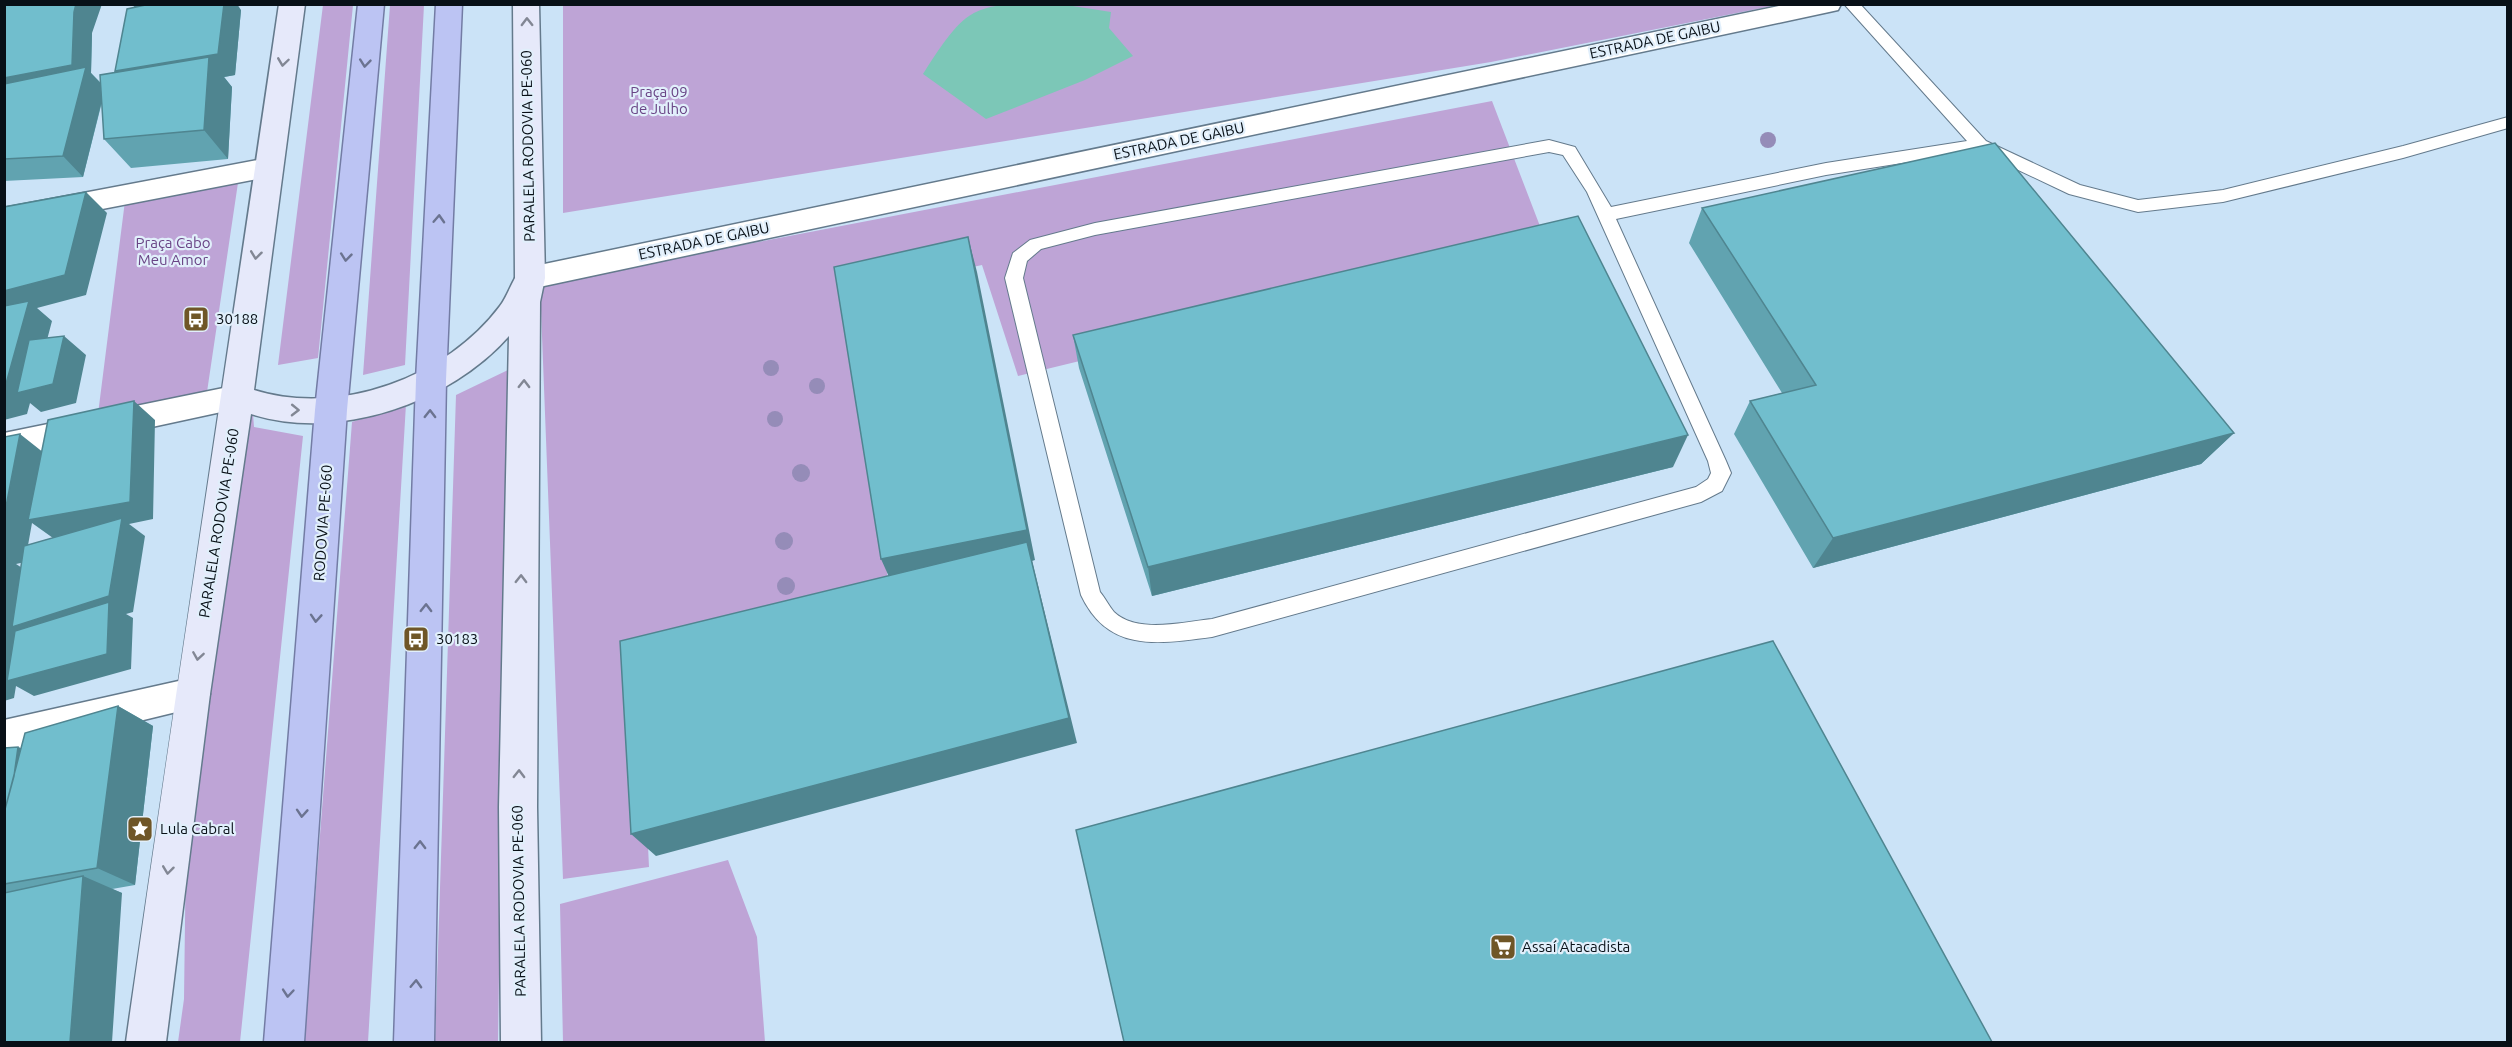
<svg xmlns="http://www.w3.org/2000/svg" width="2512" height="1047" font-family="Ubuntu,sans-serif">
  <rect width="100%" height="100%" fill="#cbe3f7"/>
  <path fill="#bea4d6" d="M323,5H353L318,358L278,365Z
    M390,5H424L405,365L363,375Z
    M563,5H1777L1491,62L563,213Z
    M1492,101L1548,247L1018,376L982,265L840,296L891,596L639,656L649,867L563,879L540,284Z
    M239,176L207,392L98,414L125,201Z
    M508,370L498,1042H435L456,395Z
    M252,401L254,427L303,436L240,1042H178L184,999L186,845Z
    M406,404L368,1042H304L352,422Z
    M728,860L757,937L765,1042H563L560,904Z"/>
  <path fill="#7cc7b7" d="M1060,4L1111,12L1109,28L1133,56L1085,80L986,119L923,74C934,57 952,27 969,16C992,0 1034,4 1060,4Z"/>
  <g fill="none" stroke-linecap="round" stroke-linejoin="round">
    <defs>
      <path id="service" d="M1844,4H1860L1986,141L2080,185L2138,200L2223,190L2403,146L2508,117V128L2403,158L2223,202L2138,212L2069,194L1978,151L1826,175L1616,219L1726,461L1731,473L1722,491L1701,502L1212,637C1158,644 1108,653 1081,595L1005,278L1013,253L1030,240L1095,223L1549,140L1575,147L1611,207L1826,163L1967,141ZM1549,152L1563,155L1587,192L1708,461L1711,473L1708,479L1696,487L1212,619C1183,622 1137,634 1114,612C1109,606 1105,598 1100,592L1023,278L1027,261L1041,249L1095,235Z"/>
      <path id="minor" d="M1788,4H1841L1838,10L1829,12L530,289L520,286L515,278L520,270L530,267Z
        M268,158L278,161L282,168L278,175L4,228V208Z
        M238,385L249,388L254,397L249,406L4,459V433Z
        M192,678L205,683L210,694L205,705L4,754V720Z"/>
      <path id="secondary" d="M279,4H305L254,390C340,417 447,377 500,306C506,298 510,287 515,278L513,4H539L545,278L540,302L537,807L541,1042H501L499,807L509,336C450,403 338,442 251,414L210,694L166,1042H126C174,696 229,351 279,4Z"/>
      <path id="trunk" d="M358,4H384L347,410L304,1042H264L315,410Z
        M436,4H462L446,380L434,1042H394L416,380Z"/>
    </defs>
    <use href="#service" stroke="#647a8c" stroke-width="2"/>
    <use href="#minor" stroke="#647a8c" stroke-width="3"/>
    <use href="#secondary" stroke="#647a8c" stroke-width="3"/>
    <use href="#trunk" stroke="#737ca4" stroke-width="3"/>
    <use href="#service" fill="#fff" fill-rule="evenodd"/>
    <use href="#minor" fill="#fff" fill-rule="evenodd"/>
    <use href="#secondary" fill="#e6e9fa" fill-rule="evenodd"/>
    <use href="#trunk" fill="#bcc4f3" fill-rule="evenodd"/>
  </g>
  <g fill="#958cb8">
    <circle cx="1768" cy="140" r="8"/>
    <circle cx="771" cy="368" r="8"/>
    <circle cx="817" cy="386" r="8"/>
    <circle cx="775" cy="419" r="8"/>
    <circle cx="801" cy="473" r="9"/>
    <circle cx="784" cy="541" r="9"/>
    <circle cx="786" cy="586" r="9"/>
  </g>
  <path fill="#61a3b0" d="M4,4L92,33L91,73L101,83L116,72L241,10L235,75L224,77L232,87L228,159L131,168L104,139L102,102L83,177L4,181Z
    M1702,208L2234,433L2201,464L1813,568L1734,434L1750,401L1782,393L1689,243Z
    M1073,335L1673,467L1152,596L1079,368Z
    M118,706L153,726L135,885L112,889L122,893L4,1042V748L18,747L21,748Z"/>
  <path fill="#4f8590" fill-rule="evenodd" d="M76,4H102L92,33L91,73L105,88L83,177L63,156L4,104V78L74,12Z
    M132,4H237L241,10L235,75L224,77L232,87L228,159L204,130L133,92L115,71L143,18Z
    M86,192L107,213L86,295L37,308L52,321L34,389L64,336L86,355L76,403L41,412L30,403L27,414L4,420V291Z
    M968,237L977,272L1035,560L1032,561L1077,743L656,856L631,834L894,588L881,559Z
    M134,401L155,420L153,519L129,524L145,536L133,612L126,614L133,618L131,669L34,696L16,686L14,698L4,701V517L20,434L44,453ZM32,523L53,538L33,575L16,564L25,562Z
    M2234,433L2201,464L1813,568L1833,538Z
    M1688,435L1673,467L1152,596L1148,567Z
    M118,706L153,726L135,885L97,868Z
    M18,747L46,761L4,844Z
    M83,876L122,893L112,1042H70Z"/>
  <path fill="#71becd" stroke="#4f8590" stroke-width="1.5" d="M4,4H76L74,12L72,65L4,78Z
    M150,4H224L218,54L115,71L127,9Z
    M209,57L204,130L104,139L100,75Z
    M86,67L63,156L4,159V84Z
    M1995,143L2234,433L1833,538L1750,401L1816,385L1702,208Z
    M86,192L65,275L4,291V207Z
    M1578,216L1688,435L1148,567L1073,335Z
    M968,237L1027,530L881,559L834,267Z
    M29,301L4,391V306Z
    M64,336L53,384L17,393L29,340Z
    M134,401L130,502L28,520L48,420Z
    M20,434L4,517V437Z
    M122,518L109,596L12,627L24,546Z
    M1027,542L1069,718L631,834L620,641Z
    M7,558L4,576V559Z
    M109,602L107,654L7,681L15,631Z
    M1773,641L1992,1042H1124L1076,830Z
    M118,706L97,868L4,884V813L25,733Z
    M18,747L14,776L4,813V748Z
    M83,876L70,1042H4V893Z"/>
  <defs><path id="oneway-chevron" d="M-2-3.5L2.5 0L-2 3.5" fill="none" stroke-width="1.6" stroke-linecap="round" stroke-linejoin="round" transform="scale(1.5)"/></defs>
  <g stroke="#828794">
    <use href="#oneway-chevron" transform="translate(527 22) rotate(-91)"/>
    <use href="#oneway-chevron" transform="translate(283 62) rotate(98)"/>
    <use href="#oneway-chevron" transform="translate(256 255) rotate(97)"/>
    <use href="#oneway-chevron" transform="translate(524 384) rotate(-89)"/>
    <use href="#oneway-chevron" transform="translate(295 410) rotate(1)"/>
    <use href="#oneway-chevron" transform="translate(521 579) rotate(-89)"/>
    <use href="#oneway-chevron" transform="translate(198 656) rotate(99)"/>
    <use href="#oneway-chevron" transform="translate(519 774) rotate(-89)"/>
    <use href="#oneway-chevron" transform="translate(168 870) rotate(97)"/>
  </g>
  <g stroke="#6b7390">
    <use href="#oneway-chevron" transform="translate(365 63) rotate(96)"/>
    <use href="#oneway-chevron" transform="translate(439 219) rotate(-87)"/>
    <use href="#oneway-chevron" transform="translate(346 257) rotate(96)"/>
    <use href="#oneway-chevron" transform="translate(430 414) rotate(-89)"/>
    <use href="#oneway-chevron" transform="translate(426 608) rotate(-89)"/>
    <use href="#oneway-chevron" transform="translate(316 618) rotate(94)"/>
    <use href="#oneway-chevron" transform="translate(302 813) rotate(94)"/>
    <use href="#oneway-chevron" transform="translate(420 845) rotate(-89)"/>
    <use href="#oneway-chevron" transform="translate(416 984) rotate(-88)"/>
    <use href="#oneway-chevron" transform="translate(288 993) rotate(95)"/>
  </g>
  <defs>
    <symbol id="bus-square" viewBox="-11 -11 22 22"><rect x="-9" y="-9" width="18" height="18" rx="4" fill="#6f5627" stroke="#e1effb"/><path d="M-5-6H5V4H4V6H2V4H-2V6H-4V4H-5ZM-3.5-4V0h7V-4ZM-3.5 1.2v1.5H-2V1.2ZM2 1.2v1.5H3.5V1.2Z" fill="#fff"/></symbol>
    <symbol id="sight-square" viewBox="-11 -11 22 22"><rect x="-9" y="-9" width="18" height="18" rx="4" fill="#6f5627" stroke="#e1effb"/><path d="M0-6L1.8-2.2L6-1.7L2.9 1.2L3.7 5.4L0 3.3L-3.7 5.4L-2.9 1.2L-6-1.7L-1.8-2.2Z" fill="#fff"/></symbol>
    <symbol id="supermarket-square" viewBox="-11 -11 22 22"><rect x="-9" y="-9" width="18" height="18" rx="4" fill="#6f5627" stroke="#e1effb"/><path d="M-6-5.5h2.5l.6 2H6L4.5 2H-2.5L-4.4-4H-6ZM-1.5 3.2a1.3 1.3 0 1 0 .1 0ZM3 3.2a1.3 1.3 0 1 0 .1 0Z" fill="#fff"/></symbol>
  </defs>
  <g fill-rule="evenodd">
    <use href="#bus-square" x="181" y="304" width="30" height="30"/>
    <use href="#bus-square" x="401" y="624" width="30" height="30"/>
    <use href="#sight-square" x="125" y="814" width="30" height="30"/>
    <use href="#supermarket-square" x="1488" y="932" width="30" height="30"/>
  </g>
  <g text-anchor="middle" stroke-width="4.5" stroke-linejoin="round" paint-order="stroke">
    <g font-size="15" fill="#081017" stroke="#e1effb">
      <text transform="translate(1655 40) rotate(-12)" y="5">ESTRADA DE GAIBU</text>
      <text transform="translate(1179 141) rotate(-12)" y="5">ESTRADA DE GAIBU</text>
      <text transform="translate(528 146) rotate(-91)" y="5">PARALELA RODOVIA PE-060</text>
      <text transform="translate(704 241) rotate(-12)" y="5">ESTRADA DE GAIBU</text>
      <text transform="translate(219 523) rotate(-81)" y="5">PARALELA RODOVIA PE-060</text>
      <text transform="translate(323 523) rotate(-86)" y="5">RODOVIA PE-060</text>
      <text transform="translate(519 901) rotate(-91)" y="5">PARALELA RODOVIA PE-060</text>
    </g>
    <g font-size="15" fill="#694485" stroke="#e1effb">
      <text x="659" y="97">Praça 09<tspan x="659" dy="17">de Julho</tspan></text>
      <text x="173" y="248">Praça Cabo<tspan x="173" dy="17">Meu Amor</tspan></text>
    </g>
    <g font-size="15" fill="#081017" stroke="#e1effb" text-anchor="start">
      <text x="216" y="324">30188</text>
      <text x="436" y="644">30183</text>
      <text x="160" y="834">Lula Cabral</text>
      <text x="1522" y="952">Assaí Atacadista</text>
    </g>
  </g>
  <rect width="2512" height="1047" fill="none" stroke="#081017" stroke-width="12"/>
</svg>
